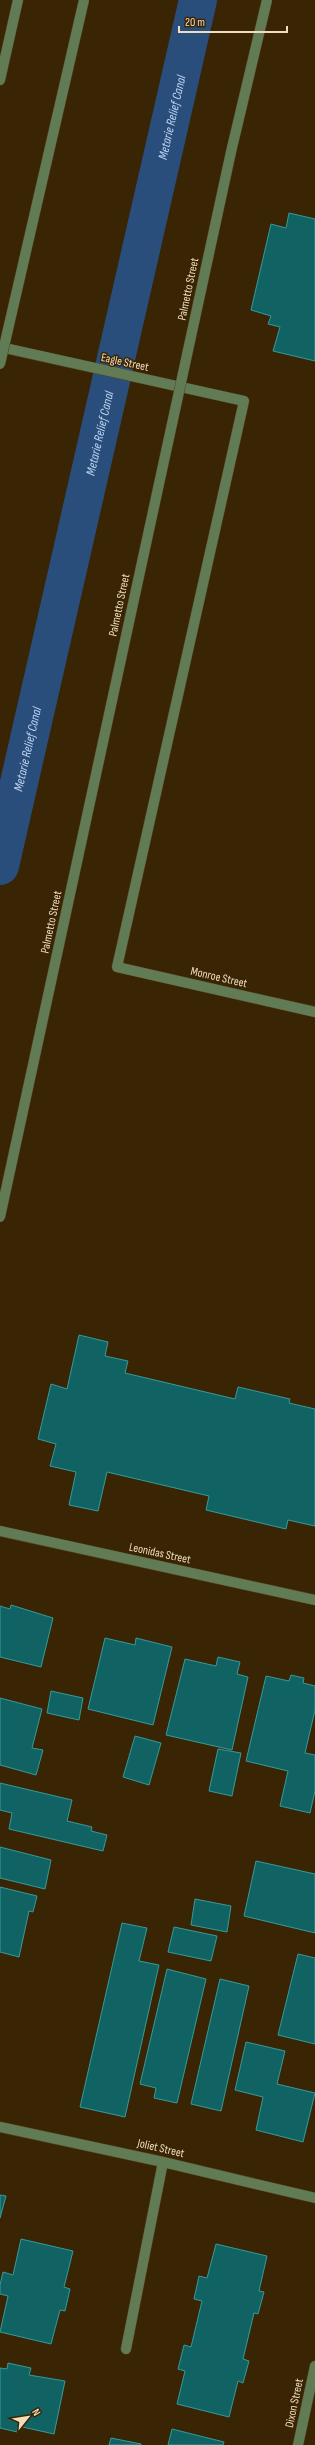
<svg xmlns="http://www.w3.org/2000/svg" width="315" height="2445" font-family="'Sofia Sans Condensed',sans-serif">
  <rect width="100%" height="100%" fill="#392504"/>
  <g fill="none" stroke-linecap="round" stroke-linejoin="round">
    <path stroke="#294e7c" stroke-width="38" id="s1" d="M0,866L198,0"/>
  </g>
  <path fill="#116363" stroke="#369a9b" d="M289,213L315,219V361L273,351L280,327L268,324L271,316L251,310L271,224L286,228Z
    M79,1335L108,1342L105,1356L128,1361L125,1373L235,1399L238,1387L290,1399L289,1403L315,1409V1526L288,1520L286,1529L206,1510L209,1496L107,1472L98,1511L69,1505L76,1472L50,1466L56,1444L38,1439L51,1384L67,1389Z
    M11,1605L53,1618L41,1667L0,1657V1606L10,1609Z
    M105,1638L135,1645L136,1638L172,1647L153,1725L88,1709Z
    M218,1657L240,1662L237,1674L248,1677L232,1750L166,1735L185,1659L216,1666Z
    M291,1675L304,1678L303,1683L315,1686V1710L305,1753L315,1755V1791L310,1813L280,1806L288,1771L246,1761L266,1676L289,1681Z
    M51,1691L83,1698L79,1720L47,1713Z
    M0,1698L42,1709L32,1748L43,1750L36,1775L0,1765Z
    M135,1736L161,1743L149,1785L123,1777Z
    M218,1749L241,1753L232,1796L209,1791Z
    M0,1783L72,1800L67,1821L92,1827L91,1831L107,1835L103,1851L9,1829L12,1813L0,1810Z
    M0,1847L51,1860L45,1889L0,1878Z
    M256,1861L315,1874V1933L244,1916Z
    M0,1887L37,1896L33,1912L29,1911L19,1957L0,1952Z
    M195,1899L231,1906L227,1932L191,1925Z
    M122,1923L147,1928L139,1961L159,1965L125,2117L80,2107Z
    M174,1927L217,1936L211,1961L168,1952Z
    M298,1954L315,1958V2044L278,2035Z
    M167,1969L206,1979L177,2103L154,2098L156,2088L140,2084Z
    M220,1979L249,1986L221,2111L191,2104Z
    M246,2042L285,2051L277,2084L315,2093L303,2142L256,2130L263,2097L235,2090Z
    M0,2195L6,2196L0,2218Z
    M21,2239L73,2251L64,2287L70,2289L65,2311L60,2310L51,2344L0,2332L8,2296L0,2294V2285L3,2272L13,2275Z
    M216,2244L267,2256L259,2291L264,2292L258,2314L254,2313L243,2359L249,2361L243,2383L238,2381L229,2417L177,2404L185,2371L178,2369L184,2345L191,2347L202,2301L194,2299L199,2276L207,2278Z
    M8,2363L31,2368L29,2375L65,2381L54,2434L18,2426L17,2432L0,2428V2368L7,2369Z
    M172,2429L224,2442L223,2445H168Z
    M111,2438L141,2444V2445H109Z"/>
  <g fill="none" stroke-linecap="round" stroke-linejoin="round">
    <defs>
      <path id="minor" d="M0,80L18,0
        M0,347L244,401L117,967L315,1012
        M0,1531L315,1600
        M0,2127L163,2162L315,2198
        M126,2349L163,2162
        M298,2445L315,2366"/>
    </defs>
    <use href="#minor" stroke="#564222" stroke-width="11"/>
    <use href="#minor" stroke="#617b54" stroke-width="10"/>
    <defs>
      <path id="minor-bridge" d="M0,364L84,0
        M0,1217L231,152L267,0"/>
    </defs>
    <use href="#minor-bridge" stroke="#564222" stroke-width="11" stroke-linecap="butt"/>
    <use href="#minor-bridge" stroke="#617b54" stroke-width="10"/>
  </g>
  <g text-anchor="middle" stroke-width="3" stroke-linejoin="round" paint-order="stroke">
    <g font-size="12" fill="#f1dcbe" stroke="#392504">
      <text transform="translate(188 289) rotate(-78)" y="4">Palmetto Street</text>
      <text transform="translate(125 362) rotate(12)" y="4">Eagle Street</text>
      <text transform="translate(119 605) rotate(-78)" y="4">Palmetto Street</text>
      <text transform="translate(51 922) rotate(-78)" y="4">Palmetto Street</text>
      <text transform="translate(219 977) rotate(13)" y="4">Monroe Street</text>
      <text transform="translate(160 1553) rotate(12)" y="4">Leonidas Street</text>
      <text transform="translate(161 2148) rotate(13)" y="4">Joliet Street</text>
      <text transform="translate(294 2403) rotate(-78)" y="4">Dixon Street</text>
    </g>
    <g font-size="13" font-style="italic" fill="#bed5f2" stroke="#392504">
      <text dy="5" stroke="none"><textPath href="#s1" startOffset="768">Metarie Relief Canal</textPath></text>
      <text dy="5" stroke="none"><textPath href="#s1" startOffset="444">Metarie Relief Canal</textPath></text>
      <text dy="5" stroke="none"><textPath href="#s1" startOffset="120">Metarie Relief Canal</textPath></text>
    </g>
  </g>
  <g transform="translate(28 2417) rotate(60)" stroke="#392504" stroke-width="3" paint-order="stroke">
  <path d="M0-3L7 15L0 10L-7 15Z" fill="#f1dcbe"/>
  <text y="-6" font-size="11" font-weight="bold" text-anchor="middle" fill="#f1dcbe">N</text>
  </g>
  <path d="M179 26v6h108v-6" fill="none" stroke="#f1dcbe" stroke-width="2"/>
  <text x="185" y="26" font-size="12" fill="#f1dcbe" stroke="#392504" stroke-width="3" paint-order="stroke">20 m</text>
</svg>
